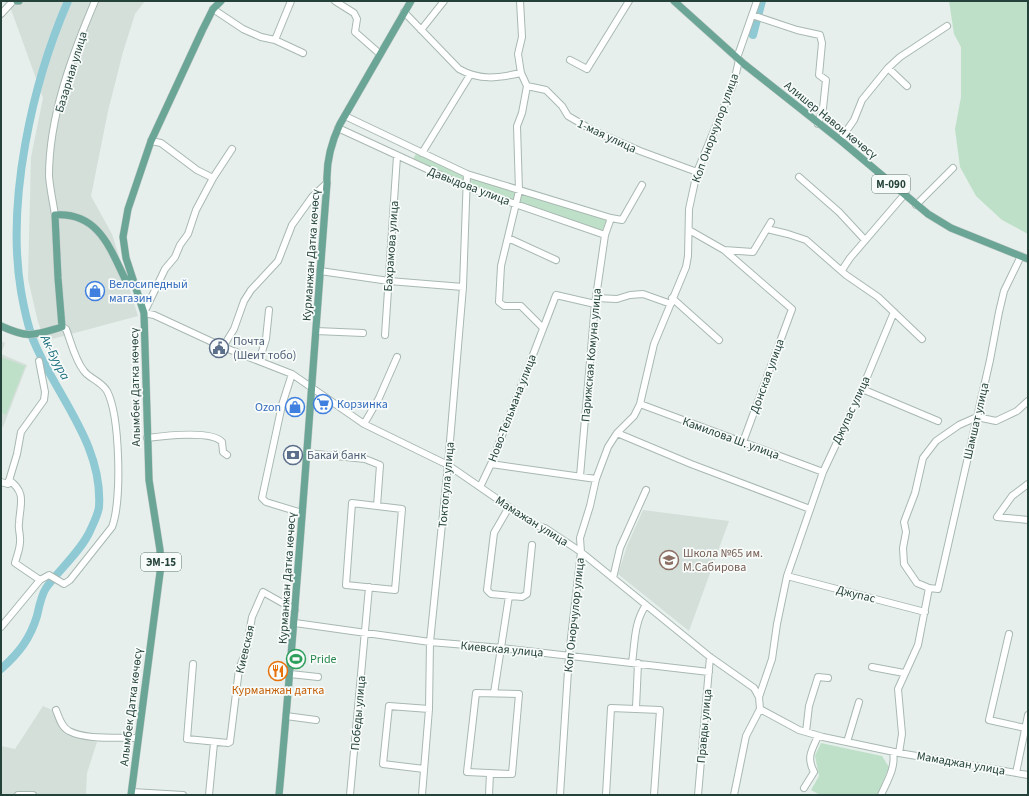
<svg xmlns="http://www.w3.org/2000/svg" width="1029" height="796" font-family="'Source Sans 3',sans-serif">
  <rect width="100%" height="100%" fill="#e6efeb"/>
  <path fill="#d4dfda" d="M8,1H145L135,14L123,52L108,111L91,196L112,234L138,316L45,341L38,322L28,279L31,157L43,98Z
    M1,341L5,343L1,354L27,365L3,427L1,426Z
    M643,510L729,521L689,631L618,574L627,546Z
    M43,706L52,710L59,725L70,736L97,742L87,773L86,795H1V746L15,749Z"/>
  <path fill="#bfe0c8" d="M949,1H1028V234L1002,220L976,196L960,167L955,129L961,97V47L954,34Z
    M417,152L464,174L463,183L412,161Z
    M472,178L517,192L513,202L469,186Z
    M522,194L607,219L602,231L519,202Z
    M1,357L25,366L6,415L1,413Z
    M821,743L882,756L889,767L877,795H820L811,790L819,776L815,756Z"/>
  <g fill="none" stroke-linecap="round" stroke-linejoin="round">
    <path stroke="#8ec9d4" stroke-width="8" d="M753,35L762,1
      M1,669C19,653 30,639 37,616C39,607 41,596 46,588C59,570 81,551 90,531C93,524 98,515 99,507C103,445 58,398 35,344C28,329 24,308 21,291C6,201 32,84 68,1"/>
    <defs>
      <path id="minor" d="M335,1L354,13L357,19L355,32L380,54
        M520,1L522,37L518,54L521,73L527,86L522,113L517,126L519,191L501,266L499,302L504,306H521L543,328
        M213,9L243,29L261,37L275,40L303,53
        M404,12L459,69C480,81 498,78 521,73
        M1,14L13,1
        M752,15L797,30L820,35L822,43L819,75L826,80L823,108L818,124
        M421,30L444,1
        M275,40L291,1
        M737,58L757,1
        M570,60L587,69L629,1
        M888,68L907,86
        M527,86L546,90L562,106L568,116L594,131L640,151L697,172
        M345,116L467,174L611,218L622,220L642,185
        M338,128L466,187L605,235
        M840,140L854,120L862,100L888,68L900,57L947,26
        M151,141L161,143L197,170L213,178
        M232,149L213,178L196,210L188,234L180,245L175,257L165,269L144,313L154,315L223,347L292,374L364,424L448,465L535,525L545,528L581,552L710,657L754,688L759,697L760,709L799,730L823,737L899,753L1028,775
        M422,153L470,75
        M799,177L839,212L865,240
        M916,205L953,168
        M55,215C53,202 50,189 49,176C49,116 72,55 95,1
        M767,229L788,234L806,240L846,275L878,297L922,339
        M689,230L724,250L753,252L771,222
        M508,238L556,260
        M724,250L792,309L743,442
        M1021,256L1004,291L999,312L990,360L938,589L929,588L917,583L904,564L903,548L906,532L904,522L915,493L923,458L936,441L959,425L977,417L996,421L1017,411L1028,401
        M842,270L850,258L904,195
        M320,271L389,281L463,287
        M596,298L617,299L630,295L643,294L671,304
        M672,298L719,340
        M316,331L363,333
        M385,335L397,156
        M223,347L234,329L244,301L251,290L278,261L292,225L312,197L327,183
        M259,361L266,339L269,310
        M292,374L282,405L262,498L266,502L302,513
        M862,389L938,421
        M640,404L823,472
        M364,424L379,398L397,357
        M617,433L691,464L810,509
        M147,438C162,436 212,430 222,442L223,452L227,455
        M307,453L365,459L380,465L377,506
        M491,464L596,479
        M580,476L595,304L605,235L611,218
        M9,480C27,493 20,504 19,523C18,528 20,533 20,538C21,547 17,555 15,563L40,580
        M1,482L8,484L17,454L21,432L44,400L45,392L39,361
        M1028,484L1012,496L997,517L1028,520
        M480,487L491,464L556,295L595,304
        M352,503L402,509L395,590L346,585Z
        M509,507L494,533L487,590L491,594L522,597L527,594L532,545
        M787,576L925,612
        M613,578L620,548L646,490
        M295,623L430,642L502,648L709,672
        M1,627L40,580L49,575L64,584L70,580L112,527C122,501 120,416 107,391C101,381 90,379 84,371C75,360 71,342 66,329L62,327
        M1009,634L989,720L1025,728
        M632,663C635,642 634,622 646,605
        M193,664L187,739L228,743L230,742L239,669L246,651L252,617L263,592L295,610
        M872,667L904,673
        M290,674L318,677
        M476,693L519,694L512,774L467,772Z
        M494,693L509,596
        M759,697L772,659L777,624L787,576L823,472L862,389L894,312
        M636,708L638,663
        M56,710C59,717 61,727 69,731C85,740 119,737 137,738
        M286,716L316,720
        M806,732L809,706L818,677L828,678
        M847,742L859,702
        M899,753L902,734L898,689L918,645L929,588
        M424,769L383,764L389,706L429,709
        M1016,773L1028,715
        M804,788L814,772C806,757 812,750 818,736
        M132,792L183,795
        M18,795H33
        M209,795L214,743
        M350,795L369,587
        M422,795L429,709L430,642L448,465L463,287L467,174
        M489,795L490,773
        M560,795L569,655L581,552L580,538L590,506L596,479L608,447L617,433L634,416L640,404L654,344L686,267L688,256L689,209L697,172L734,82L739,60
        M606,795L611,708L660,710L654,795
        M698,795L710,657
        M734,795L746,736L760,709
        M881,795C887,781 896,768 893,752"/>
      <path id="major" d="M17,1H19
        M674,1L744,64L840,140L928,214L951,228L1028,259
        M1,326C29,339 34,335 62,327L58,278L55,215C98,212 110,248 125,279H132
        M131,795L161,565L160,550L149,480L144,313L126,258L123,237L128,209L151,141L202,31L213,9L221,1
        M279,795C298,591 311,387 327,183C326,161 331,143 340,124L411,1"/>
    </defs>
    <use href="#minor" stroke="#a8b8b2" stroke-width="8"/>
    <use href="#major" stroke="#c2cac8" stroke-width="8"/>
    <use href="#minor" stroke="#fff" stroke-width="6"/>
    <use href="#major" stroke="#6aa596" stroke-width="7"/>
  </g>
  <defs>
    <symbol id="shop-ring" viewBox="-11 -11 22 22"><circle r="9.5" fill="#f7fbf9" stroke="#3f7fe0" stroke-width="1.5"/><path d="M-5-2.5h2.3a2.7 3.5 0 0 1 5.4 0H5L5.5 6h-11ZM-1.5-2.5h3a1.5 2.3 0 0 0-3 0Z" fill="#3f7fe0"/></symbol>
    <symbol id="civic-ring" viewBox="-11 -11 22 22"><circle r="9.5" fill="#f7fbf9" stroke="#5c6f8a" stroke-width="1.5"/><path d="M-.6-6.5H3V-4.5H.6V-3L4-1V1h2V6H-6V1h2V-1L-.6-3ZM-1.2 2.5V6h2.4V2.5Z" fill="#5c6f8a"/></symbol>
    <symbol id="supermarket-ring" viewBox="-11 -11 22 22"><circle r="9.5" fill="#f7fbf9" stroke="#3f7fe0" stroke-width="1.5"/><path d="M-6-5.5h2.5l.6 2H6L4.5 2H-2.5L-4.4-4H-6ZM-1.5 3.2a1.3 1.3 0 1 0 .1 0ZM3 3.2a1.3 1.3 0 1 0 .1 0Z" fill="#3f7fe0"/></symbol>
    <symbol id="bank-ring" viewBox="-11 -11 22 22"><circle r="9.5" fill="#f7fbf9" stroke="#5c6f8a" stroke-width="1.5"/><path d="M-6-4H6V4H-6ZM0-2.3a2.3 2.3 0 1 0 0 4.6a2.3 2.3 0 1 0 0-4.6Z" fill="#5c6f8a"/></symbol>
    <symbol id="school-ring" viewBox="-11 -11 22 22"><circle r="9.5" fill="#f7fbf9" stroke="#8d6e63" stroke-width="1.5"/><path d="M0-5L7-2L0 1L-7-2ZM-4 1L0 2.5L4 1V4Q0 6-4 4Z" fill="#8d6e63"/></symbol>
    <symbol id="stadium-ring" viewBox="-11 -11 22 22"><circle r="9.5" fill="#f7fbf9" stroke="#2e9e5b" stroke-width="1.5"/><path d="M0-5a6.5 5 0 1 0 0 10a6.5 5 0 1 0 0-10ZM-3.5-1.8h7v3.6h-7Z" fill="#2e9e5b"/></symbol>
    <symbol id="restaurant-ring" viewBox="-11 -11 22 22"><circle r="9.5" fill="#f7fbf9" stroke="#e8710a" stroke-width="1.5"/><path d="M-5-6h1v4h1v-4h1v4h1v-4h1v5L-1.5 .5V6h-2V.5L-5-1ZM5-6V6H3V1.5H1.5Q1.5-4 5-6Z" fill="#e8710a"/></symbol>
  </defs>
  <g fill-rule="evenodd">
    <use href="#shop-ring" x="84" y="280" width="22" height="22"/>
    <use href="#civic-ring" x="208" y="337" width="22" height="22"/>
    <use href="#supermarket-ring" x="312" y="393" width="22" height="22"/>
    <use href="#shop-ring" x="284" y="396" width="22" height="22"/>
    <use href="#bank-ring" x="282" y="444" width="22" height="22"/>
    <use href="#school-ring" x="658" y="549" width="22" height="22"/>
    <use href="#stadium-ring" x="285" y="648" width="22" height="22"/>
    <use href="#restaurant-ring" x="267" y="660" width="22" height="22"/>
  </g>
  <g text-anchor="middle" stroke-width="3.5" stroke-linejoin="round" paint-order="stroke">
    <g fill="#f7fbf9" stroke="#637a73" stroke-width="1">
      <rect x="872" y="175" width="38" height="18" rx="3"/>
      <rect x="141" y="553" width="40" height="18" rx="3"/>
    </g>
    <g font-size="11" font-weight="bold" fill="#24423a">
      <text x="891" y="188">М-090</text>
      <text x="161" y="566">ЭМ-15</text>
    </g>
    <g font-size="12" fill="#24423a" stroke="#f7fbf9">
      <text transform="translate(71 72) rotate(-73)" y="4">Базарная улица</text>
      <text transform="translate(831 120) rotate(39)" y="4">Алишер Навои көчөсү</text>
      <text transform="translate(715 128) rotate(-70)" y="4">Коп Онорчулор улица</text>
      <text transform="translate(607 136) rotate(25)" y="4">1-мая улица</text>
      <text transform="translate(469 186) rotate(21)" y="4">Давыдова улица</text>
      <text transform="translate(391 246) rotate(-86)" y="4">Бахрамова улица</text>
      <text transform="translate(311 255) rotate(-86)" y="4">Курманжан Датка көчөсү</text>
      <text transform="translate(591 355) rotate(-85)" y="4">Парижская Комуна улица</text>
      <text transform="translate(767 376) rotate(-70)" y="4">Донская улица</text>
      <text transform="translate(135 387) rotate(-91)" y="4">Алымбек Датка көчөсү</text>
      <text transform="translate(512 408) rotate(-69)" y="4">Ново-Тельмана улица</text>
      <text transform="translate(851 410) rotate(-65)" y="4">Джупас улица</text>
      <text transform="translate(976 421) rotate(-77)" y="4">Шамшат улица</text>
      <text transform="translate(731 438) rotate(20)" y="4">Камилова Ш. улица</text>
      <text transform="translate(446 485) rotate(-85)" y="4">Токтогула улица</text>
      <text transform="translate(532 521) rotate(32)" y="4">Мамажан улица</text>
      <text transform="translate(287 578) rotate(-86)" y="4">Курманжан Датка көчөсү</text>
      <text transform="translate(856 594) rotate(14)" y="4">Джупас</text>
      <text transform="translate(574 615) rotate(-84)" y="4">Коп Онорчулор улица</text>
      <text transform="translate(245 649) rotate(-77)" y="4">Киевская</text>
      <text transform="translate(502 649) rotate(5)" y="4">Киевская улица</text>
      <text transform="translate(131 707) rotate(-83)" y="4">Алымбек Датка көчөсү</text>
      <text transform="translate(358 713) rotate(-85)" y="4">Победы улица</text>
      <text transform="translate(704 726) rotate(-85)" y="4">Правды улица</text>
      <text transform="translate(961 763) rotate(10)" y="4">Мамаджан улица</text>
    </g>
    <g font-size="12" fill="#366cbe" stroke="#f7fbf9" text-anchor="start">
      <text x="109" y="288">Велосипедный<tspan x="109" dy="14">магазин</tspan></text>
      <text x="337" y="408">Корзинка</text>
      <text x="281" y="411" text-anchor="end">Ozon</text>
    </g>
    <g font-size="12" fill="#4e5e75" stroke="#f7fbf9" text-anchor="start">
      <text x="233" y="345">Почта<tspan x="233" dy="14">(Шеит тобо)</tspan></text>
      <text x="307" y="459">Бакай банк</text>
    </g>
    <g font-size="12" fill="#785e54" stroke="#f7fbf9" text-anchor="start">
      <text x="683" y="557">Школа №65 им.<tspan x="683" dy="14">М.Сабирова</tspan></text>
    </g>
    <g font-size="12" fill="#27864d" stroke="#f7fbf9" text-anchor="start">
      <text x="310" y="663">Pride</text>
    </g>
    <g font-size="12" fill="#c56008" stroke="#f7fbf9">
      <text x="278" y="694">Курманжан датка</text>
    </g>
    <g font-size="13" font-style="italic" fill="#1c6f80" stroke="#f7fbf9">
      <text transform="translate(56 357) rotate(63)" y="5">Ак-Буура</text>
    </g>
  </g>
  <rect width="1029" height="796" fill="none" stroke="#24423a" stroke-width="4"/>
</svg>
